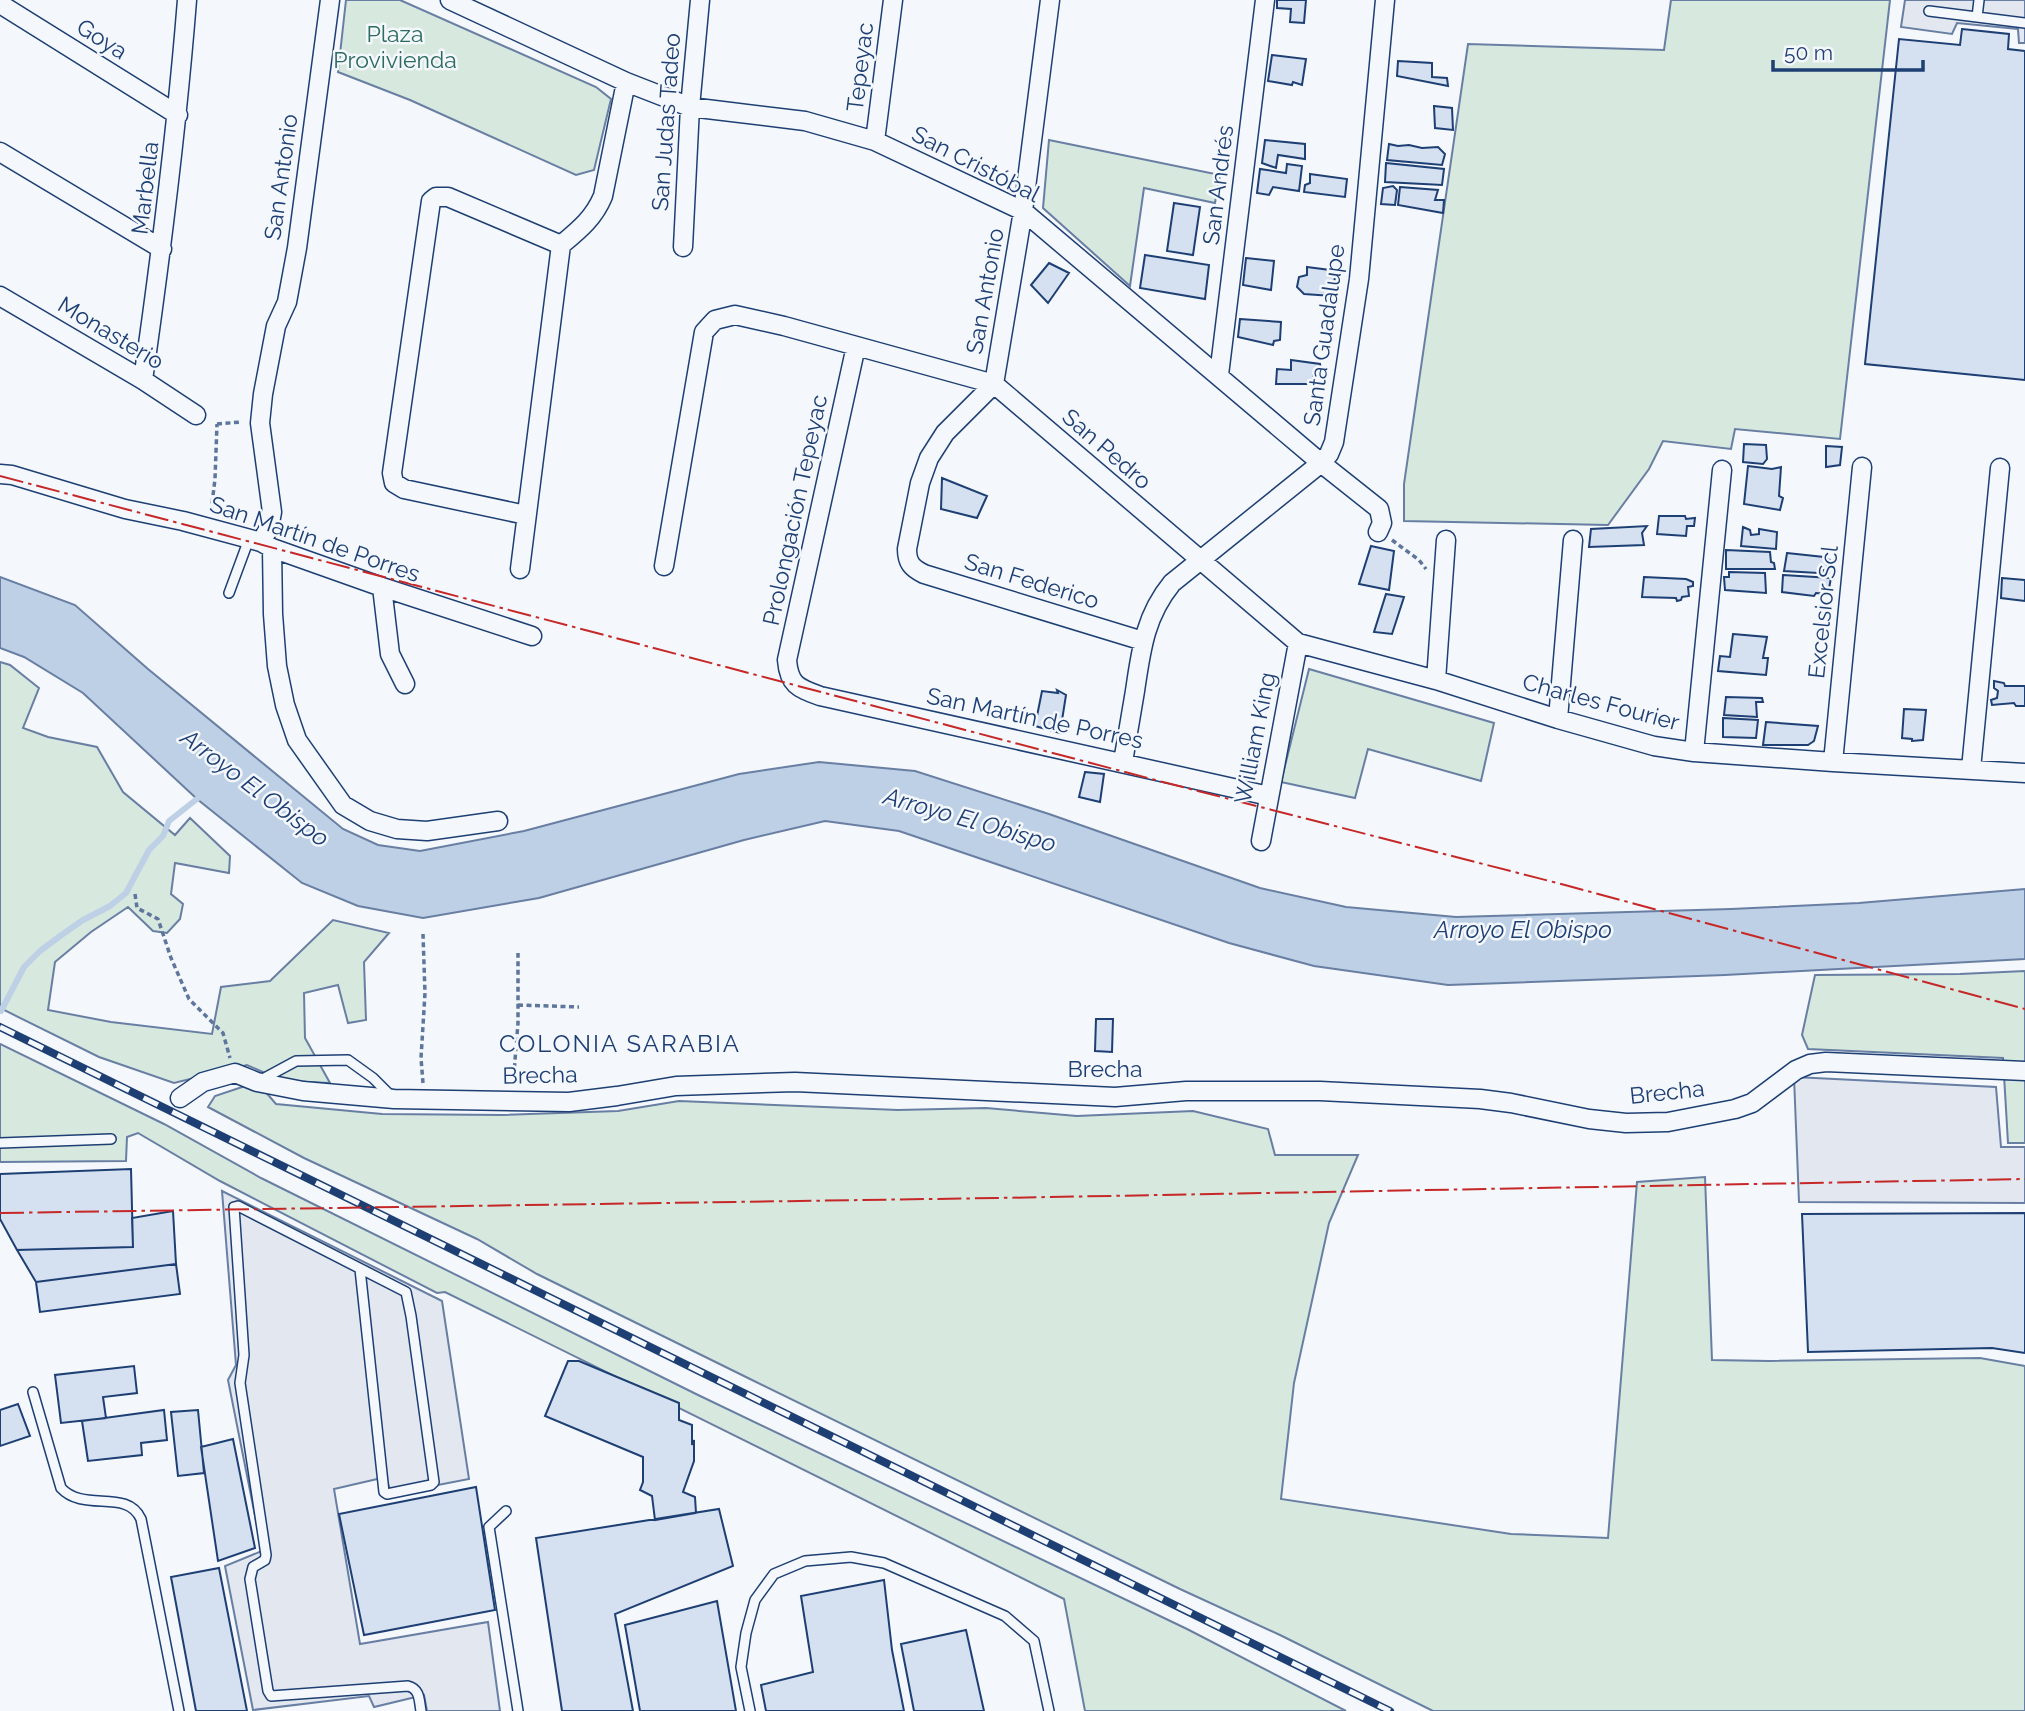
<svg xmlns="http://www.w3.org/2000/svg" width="2025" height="1711" font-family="Raleway,sans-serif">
  <rect width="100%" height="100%" fill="#f4f7fb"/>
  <path fill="#d7e8df" stroke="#687fa3" stroke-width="2" d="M346,0H400L596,87L611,99L594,170L576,175L410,100L338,72Z
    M1671,0H1890L1840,439L1735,429L1731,449L1663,441L1649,469L1608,525L1404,521V484L1468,44L1664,50Z
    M1049,140L1220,175L1215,203L1144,188L1130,286L1043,208Z
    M0,662L10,665L39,688L23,728L48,737L97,747L123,792L175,835L190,818L230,856L229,873L175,863L171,894L183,904L180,919L167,933L153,931L128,907L91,932L55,962L48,1010L111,1022L212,1034L221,987L270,981L333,920L389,933L364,962L366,1020L348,1023L338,985L304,993L305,1038L330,1083L283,1081L247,1065L174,1083L99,1057L0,1008Z
    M1309,669L1494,723L1481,781L1368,749L1355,798L1281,782Z
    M2025,971V1143H2008L2003,1058L1808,1049L1802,1035L1815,975L1960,974Z
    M0,1044L164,1124L261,1178L696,1394L1187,1629L1346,1711H1085L1064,1599L445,1292L437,1293L220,1181L138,1133L127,1137L126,1161L0,1162Z
    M257,1082L276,1104L382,1114L502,1115L618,1111L679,1101L898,1110L986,1108L1077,1116L1193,1111L1268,1129L1275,1155H1358L1329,1223L1294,1383L1281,1499L1511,1534L1608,1538L1637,1182L1705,1177L1712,1360L1769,1361L1980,1358L2025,1366V1711H1433L1280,1635L1180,1589L748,1378L537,1274L477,1239L304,1158L208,1107L215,1096Z"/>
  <path fill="#e3e8f0" stroke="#687fa3" stroke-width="2" d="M1905,0H2025V43H2019L2018,29L1957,23L1952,34L1901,27Z
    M1794,1077L1996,1087L2001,1147H2025V1203L1799,1202Z
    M222,1191L442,1301L469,1479L391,1494L386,1477L334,1489L360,1644L488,1622L500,1711H427L424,1695L374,1707L369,1696L253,1710L225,1566L262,1551L228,1380L236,1365Z"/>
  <path fill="#bed0e5" stroke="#687fa3" stroke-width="2" d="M0,577L75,605L148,669L343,829L378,845L420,851L524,831L739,774L819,762L915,771L1049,814L1260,888L1346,907L1456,917L1731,909L1859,903L2025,889V959L1725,975L1448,985L1314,966L1229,943L899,831L825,821L744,840L539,898L423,918L358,906L302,883L197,799L83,693L24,657L0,648Z"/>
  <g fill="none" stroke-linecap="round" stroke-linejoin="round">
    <path stroke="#bed0e5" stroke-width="6" d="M1,1011L24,967L40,951L60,936L83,920L110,906L126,893L149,850L163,836L169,821L202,795"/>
  </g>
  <path fill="#d5e0f0" stroke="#1d3f73" stroke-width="2" d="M1277,0H1306L1304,23L1290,22L1291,9L1277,8Z
    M1962,29L2009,34L2008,49L2025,51V380L1865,364L1899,39L1960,45Z
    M1272,55L1306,59L1302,85L1293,82L1292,85L1268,81Z
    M1398,61L1432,63V77L1447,78L1448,86L1397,76Z
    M1434,106L1452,108L1453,130L1435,128Z
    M1265,140L1305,144V159L1278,155L1276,168L1262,163Z
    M1389,144L1398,146L1409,145L1422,148L1438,147L1445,154L1442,165L1387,160Z
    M1386,163L1444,169L1442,185L1385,182Z
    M1287,164L1302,166L1299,191L1273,187L1269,195L1257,193L1260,169L1286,173Z
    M1310,174L1347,179L1345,197L1304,192L1305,185L1310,183Z
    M1393,186L1397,190L1395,205L1381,204L1383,188Z
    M1400,187L1438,190L1435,200H1444L1443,213L1398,205Z
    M1174,203L1200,207L1193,255L1167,251Z
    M1145,255L1209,265L1205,299L1140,288Z
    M1246,258L1274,261L1271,290L1243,285Z
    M1049,263L1069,273L1048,303L1031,285Z
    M1307,267L1330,270L1335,277L1332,296L1304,294L1297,287L1299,277L1307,275Z
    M1240,319L1281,322L1280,340L1274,341L1273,345L1238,337Z
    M1291,360L1320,364L1321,371L1314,372L1312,384H1276L1277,369L1291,370Z
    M1744,444L1766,445L1767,459L1763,464L1743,462Z
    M1826,446L1842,447L1840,465L1826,467Z
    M1748,466L1772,469L1781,467L1779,496L1783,498L1780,510L1744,504Z
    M942,478L987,496L977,518L941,509Z
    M1659,516H1685L1686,519L1695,518L1694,526H1687L1686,536L1657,534Z
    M1647,526L1642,533L1644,545L1589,547L1591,529Z
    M1743,527L1750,530L1751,535L1759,534V529L1777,532L1776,549L1741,546Z
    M1371,546L1394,551L1389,590L1359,584Z
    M1726,550L1770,552L1771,562L1774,563L1775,569H1726Z
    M1787,553L1824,557L1830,560V563L1827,564V566H1830L1829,573H1823L1824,570H1818V573L1784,571Z
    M1729,572L1765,573L1766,593L1725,590L1724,577H1729Z
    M1783,575L1831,578L1828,594L1816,593L1814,596L1782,592Z
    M1644,577L1686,579L1693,582V586L1688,587L1689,596L1682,597L1681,600L1677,601L1676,598L1642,597Z
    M2002,578L2025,580V601L2001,598Z
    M1386,594L1404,597L1392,634L1374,632Z
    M1733,634L1767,637L1763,658H1768L1766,675L1718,671L1720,656L1730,657Z
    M1994,681L2004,683L2005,686H2025V706H2016L2014,703L1992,705L1991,700L1997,698L1998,691L1994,688Z
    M1057,690L1066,695L1060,733L1035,726L1042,691L1058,693Z
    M1726,697L1762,698L1763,702H1756L1757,717L1724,715Z
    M1904,709L1926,710L1923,740L1912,741V739L1902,738Z
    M1723,718L1758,720L1756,738L1723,737Z
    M1766,722L1818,726L1814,741L1808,745H1763Z
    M1085,772L1104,774L1100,802L1079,797Z
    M1096,1019H1113L1112,1052L1095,1051Z
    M131,1169L133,1247L17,1250L0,1219V1174Z
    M173,1211L176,1264L36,1282L17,1250L133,1247L132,1218Z
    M2025,1213V1353L1992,1348L1808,1352L1802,1214Z
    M176,1264L180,1294L40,1312L36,1282Z
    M568,1361H579L679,1403V1420L692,1425V1445L694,1440V1461L683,1492L695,1497L696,1513L655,1520L652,1496L640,1490L643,1482V1457L545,1416Z
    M134,1366L137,1393L103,1397L106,1418L61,1423L55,1375Z
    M18,1404L30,1436L0,1446V1410Z
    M164,1410L167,1440L141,1443L142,1455L88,1461L82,1421Z
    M198,1410L204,1473L178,1476L171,1412Z
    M233,1439L255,1548L218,1561L201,1447Z
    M476,1487L495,1610L364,1635L339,1514Z
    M719,1509L733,1566L615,1614L633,1711H562L536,1538Z
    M219,1568L247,1711H196L171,1577Z
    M884,1580L892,1650L904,1711H766L761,1685L813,1672L801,1596Z
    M717,1601L736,1711H640L625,1625Z
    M966,1630L984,1711H914L901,1644Z"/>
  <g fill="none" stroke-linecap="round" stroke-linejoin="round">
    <defs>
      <path id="service" d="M1929,11L2025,23
        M1977,17L1979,0
        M229,593L249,539
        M259,1081L296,1061L348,1060L373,1078L391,1096
        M0,1143L111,1139
        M360,1269L384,1492L387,1494L431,1485L434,1482L411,1316L406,1292L238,1206L234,1207L244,1355L240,1383L266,1555L265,1560L253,1567L250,1579L268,1691L271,1696L408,1686C420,1689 419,1700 421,1711
        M33,1392L61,1488C84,1513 127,1488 141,1519L179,1711
        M506,1511L489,1527L518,1711
        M750,1711L741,1667L746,1633L755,1600L774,1574L805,1561L851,1557L884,1563L1005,1616L1034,1641L1049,1711"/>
      <path id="minor" d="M450,0L626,82L690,107L805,121L875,141L1023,211L1321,463L1379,509L1382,523L1378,532
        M1050,0L1023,211L994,384L945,433L929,458L920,483L907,549C907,563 912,568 924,574L1143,641
        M0,4L178,115
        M875,141L893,0
        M0,152L162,249
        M683,247L690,107L700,0
        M0,296L143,380L196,415
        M856,346L787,660C789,685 798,688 820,696L1269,796
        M1219,375L1265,0
        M143,380C161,254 177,127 187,0
        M0,474L12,475L125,509L183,521L261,542L272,548L382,587L532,636
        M526,515L404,489L394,483L392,473L431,201L436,197H448L561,245
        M261,542L269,528L272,512L260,423L263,394L276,326L287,302L297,248L330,0
        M272,548L273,614L277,666L285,705L297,740L343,805L370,821L397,829L427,831L498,821
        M664,566L704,332L715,320L735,315L784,326L994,384L1298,643L1436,680L1558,719L1654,746L1694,752L1833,762L2025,773
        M520,569L561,245C579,230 594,218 603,196L626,82
        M382,587L390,654L405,684
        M1436,680L1446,540
        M1558,719L1573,540
        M1694,752L1722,470
        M1123,762C1127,739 1131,715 1135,691C1141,650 1145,616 1172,583L1321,463L1329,454L1334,442L1359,279L1385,0
        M1833,762L1862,467
        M1971,769L2000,468
        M1261,841L1298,643
        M180,1098L203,1082L235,1073L257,1082L303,1091L394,1099L569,1102L617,1096L676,1086L795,1082L1115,1097L1186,1091H1320L1480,1099L1511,1103L1589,1119L1626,1123L1668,1122L1735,1109L1752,1103L1796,1070L1810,1064L1826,1062L2025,1071"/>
    </defs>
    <use href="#service" stroke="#1d3f73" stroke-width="12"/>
    <use href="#minor" stroke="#1d3f73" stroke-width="21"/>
    <path stroke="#5e769c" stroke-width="3.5" stroke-dasharray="5 3.5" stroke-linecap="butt" d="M217,424L241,422
      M211,512L215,479L217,424
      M1392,540L1419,560L1426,569
      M135,894L137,908L158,919L171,958L189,999L223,1033L230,1058
      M518,1005L579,1007
      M423,1083L421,1058L425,993L423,934
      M513,1085L518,1023V953"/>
    <use href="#service" stroke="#f4f7fb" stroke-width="9"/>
    <use href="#minor" stroke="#f4f7fb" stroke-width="18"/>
    <defs>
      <path id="rail" d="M0,1027L1390,1711"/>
    </defs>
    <use href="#rail" stroke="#1d3f73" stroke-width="8"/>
    <use href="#rail" stroke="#f4f7fb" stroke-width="5" stroke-dasharray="16" stroke-linecap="butt"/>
    <path stroke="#c62828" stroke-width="2" stroke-dasharray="24 5 3.5 5" stroke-linecap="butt" d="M0,476L1163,782L1565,885L2025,1009
      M0,1213L997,1198L2025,1179"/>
  </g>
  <g text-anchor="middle" stroke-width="5" stroke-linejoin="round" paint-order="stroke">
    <g font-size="23" fill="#2c6c60" stroke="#f4f7fb">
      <text x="395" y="42">Plaza<tspan x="395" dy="26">Provivienda</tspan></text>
    </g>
    <g font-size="23" fill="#1d3f73" stroke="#f4f7fb">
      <text transform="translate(102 39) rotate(32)" y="8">Goya</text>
      <text transform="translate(860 67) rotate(-83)" y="8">Tepeyac</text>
      <text transform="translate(666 122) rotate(-86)" y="8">San Judas Tadeo</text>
      <text transform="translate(976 164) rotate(27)" y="8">San Cristóbal</text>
      <text transform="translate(281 177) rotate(-82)" y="8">San Antonio</text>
      <text transform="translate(1218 185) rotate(-83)" y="8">San Andrés</text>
      <text transform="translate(145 188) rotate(-83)" y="8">Marbella</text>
      <text transform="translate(985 291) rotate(-80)" y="8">San Antonio</text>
      <text transform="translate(111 333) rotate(31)" y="8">Monasterio</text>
      <text transform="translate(1324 335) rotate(-82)" y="8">Santa Guadalupe</text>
      <text transform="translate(1107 449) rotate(41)" y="8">San Pedro</text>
      <text transform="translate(795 510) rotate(-78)" y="8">Prolongación Tepeyac</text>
      <text transform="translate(315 539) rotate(19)" y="8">San Martín de Porres</text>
      <text transform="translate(1032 581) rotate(17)" y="8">San Federico</text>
      <text transform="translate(1823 612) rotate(-84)" y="8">Excelsior Scl</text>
      <text transform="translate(1601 702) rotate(15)" y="8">Charles Fourier</text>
      <text transform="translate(1035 718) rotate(12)" y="8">San Martín de Porres</text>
      <text transform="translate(1255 738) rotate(-79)" y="8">William King</text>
      <text x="1105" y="1077">Brecha</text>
      <text transform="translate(540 1075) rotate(-1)" y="8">Brecha</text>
      <text transform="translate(1667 1092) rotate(-6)" y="8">Brecha</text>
    </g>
    <g font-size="24" font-style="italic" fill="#1d3f73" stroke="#f4f7fb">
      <text transform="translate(255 788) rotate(37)" y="8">Arroyo El Obispo</text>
      <text transform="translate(970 820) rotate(16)" y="8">Arroyo El Obispo</text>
      <text x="1523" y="938">Arroyo El Obispo</text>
    </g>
    <g font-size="24" letter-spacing="2" fill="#1d3f73" stroke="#f4f7fb">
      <text x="620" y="1052">COLONIA SARABIA</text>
    </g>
  </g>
  <path d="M1773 60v10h150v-10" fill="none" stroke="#1d3f73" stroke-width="3.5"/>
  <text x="1784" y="60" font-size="21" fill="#1d3f73" stroke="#f4f7fb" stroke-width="5" paint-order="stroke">50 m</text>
</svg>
